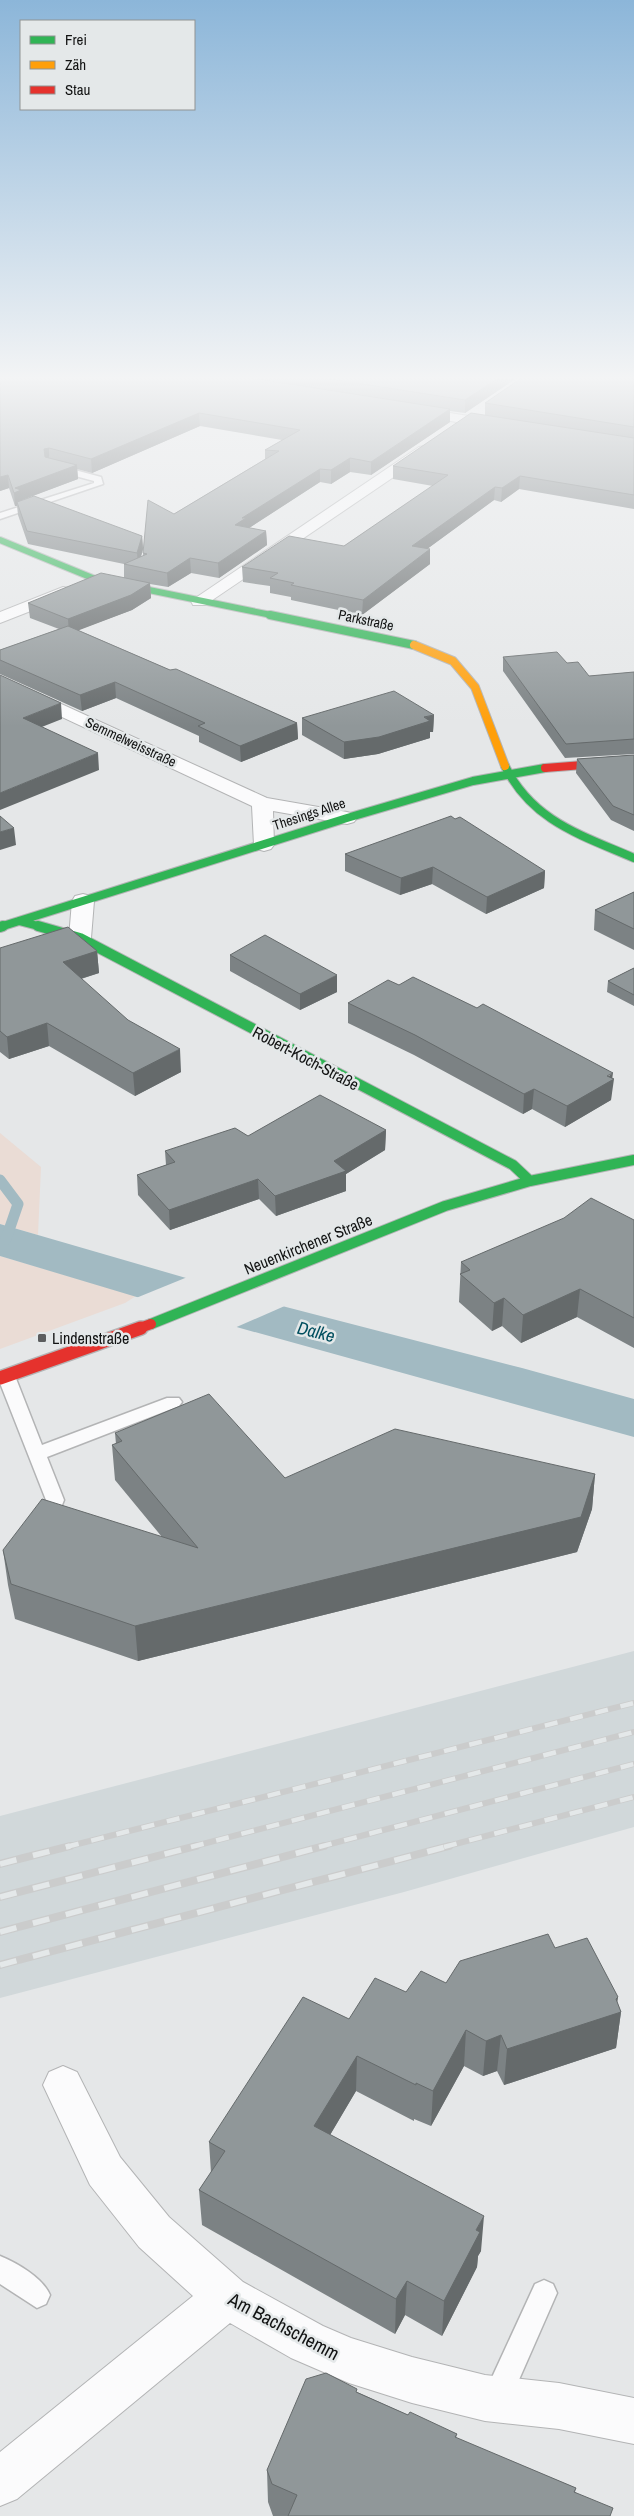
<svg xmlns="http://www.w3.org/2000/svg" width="634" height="2516" font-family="'Archivo Narrow',sans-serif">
  <rect width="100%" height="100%" fill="#e5e7e8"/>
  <path fill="#d1d8da" d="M634,1651V1827L404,1892L0,1998V1816Z"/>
  <path fill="#eadcd5" d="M0,1133L41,1167L38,1235L0,1224Z
    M0,1256L136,1296L125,1303L0,1349Z"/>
  <path fill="#a2bac2" d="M0,1224L286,1307L522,1368L634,1399V1437L240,1328L0,1256Z"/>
  <path fill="#e5e7e8" d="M190,1276L287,1305L232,1329L136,1298Z"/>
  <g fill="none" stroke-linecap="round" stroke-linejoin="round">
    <path stroke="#a2bac2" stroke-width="11" d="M0,1180L18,1204L6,1239"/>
    <defs>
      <path id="lane" d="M56,465L101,477L103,484L0,519V513L94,483V481L53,470L52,468Z
        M6,1370L12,1372L15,1376L42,1445L167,1398H179L182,1402L179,1406L47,1457L64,1500L62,1505L55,1507L48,1505L46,1500L0,1383V1372Z
        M0,2256C17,2263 43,2278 50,2295L46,2304L37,2308L0,2284Z
        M544,2280L553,2284L557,2293L507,2407L497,2411L487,2407L483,2397L535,2284Z"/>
      <path id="street" d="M413,407L499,421L506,425L499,429L408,414L406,411L408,408Z
        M424,446L431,450L429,453L205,605H193L191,601L419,447Z
        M63,587L69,588L71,592L69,596L0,623V612Z
        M0,676L267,798L347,812L354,814L357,818L354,822L347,824L273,811L274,845L271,849L264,851L257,849L254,845L252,806L0,688Z
        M83,894L91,896L94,901L91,938L88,943L80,945L72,943L69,938L72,901L75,896Z
        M63,2066L77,2072L120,2157L169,2217L243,2282L323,2326L351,2338L412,2357L485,2375L559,2383L634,2398V2444L559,2429L485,2421L412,2403L349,2383L291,2358L230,2323L17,2499L0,2506V2452L193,2296L139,2247L90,2185L43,2085L49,2072Z"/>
      <path id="fast-far2" d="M0,540L95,579L276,616"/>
      <path id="fast-far1" d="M270,615L414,645
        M505,766C532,821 581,835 634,858
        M19,921L42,927
        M0,927L347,818L473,781L545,768"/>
      <path id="fast" d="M38,926L80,938L513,1165L530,1181
        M0,927L3,926
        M151,1324L445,1206L530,1181L634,1160"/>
      <path id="slow" d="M414,645L453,661L475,687L505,766"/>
      <path id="jam-far2" d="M545,768L634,761"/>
      <path id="jam-far1" d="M137,1329L151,1324"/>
      <path id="jam" d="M0,1378L141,1328"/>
    </defs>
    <use href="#lane" stroke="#b3b4b5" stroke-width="3"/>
    <use href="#street" stroke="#b3b4b5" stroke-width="2"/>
    <use href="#fast-far2" stroke="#b3b4b5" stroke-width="8"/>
    <use href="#fast-far1" stroke="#b3b4b5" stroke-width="10"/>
    <use href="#fast" stroke="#b3b4b5" stroke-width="12"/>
    <use href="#slow" stroke="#b3b4b5" stroke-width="10"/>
    <use href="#jam-far2" stroke="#b3b4b5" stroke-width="10"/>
    <use href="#jam-far1" stroke="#b3b4b5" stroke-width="12"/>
    <use href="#jam" stroke="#b3b4b5" stroke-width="16"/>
    <use href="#lane" fill="#fbfbfc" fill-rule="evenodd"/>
    <use href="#street" fill="#fbfbfc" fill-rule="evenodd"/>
    <use href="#fast-far2" stroke="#30b455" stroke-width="6"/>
    <use href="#fast-far1" stroke="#30b455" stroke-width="8"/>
    <use href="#fast" stroke="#30b455" stroke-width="10"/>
    <use href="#slow" stroke="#ff9f0a" stroke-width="8"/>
    <use href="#jam-far2" stroke="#e5322d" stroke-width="8"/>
    <use href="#jam-far1" stroke="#e5322d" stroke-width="10"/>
    <use href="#jam" stroke="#e5322d" stroke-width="13"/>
    <defs>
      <path id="rail-far1" d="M66,1847L634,1703
        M191,1847L634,1732
        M319,1847L634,1764
        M444,1847L634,1797"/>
      <path id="rail" d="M0,1864L70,1846
        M0,1897L196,1846
        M0,1932L324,1846
        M0,1965L449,1846"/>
    </defs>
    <use href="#rail-far1" stroke="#cbcccc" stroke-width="6"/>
    <use href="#rail" stroke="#cbcccc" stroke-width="8"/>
    <use href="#rail-far1" stroke="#e4e8e9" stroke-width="4.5" stroke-dasharray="13" stroke-linecap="butt"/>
    <use href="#rail" stroke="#e4e8e9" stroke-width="5.5" stroke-dasharray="17" stroke-linecap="butt"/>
  </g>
  <path fill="#7c8284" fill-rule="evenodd" d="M0,375L163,376L165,375H521L465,413L450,411V422L371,475L350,472L331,484L320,482L249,528L266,531L267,545L219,578L191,573L168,587L150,584L151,598L132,610L78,630L170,670L297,723L298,739L241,762L199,742V736L116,698L82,711L0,674V650L59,629L30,618L28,603L124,578V564L28,544L18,515L17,506H15L9,488L0,491ZM200,426L282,440L265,450V459L174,514L143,553V556L141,557L143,549L142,536L21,500L78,479L77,469L92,473Z
    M634,375V509L519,489L501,502L494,500L427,549L430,564L362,615L291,600V597L270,593V586L243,582L242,567L344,546L433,486L393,479V466L485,415V403Z
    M503,657L567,663L589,676L634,672V754L565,758L503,671Z
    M434,715L433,732H430V738L378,754L344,759L302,735V718Z
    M634,755V831L611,820L576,773L577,759Z
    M345,854L545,871L544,888L486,914L432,884L400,895L345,871Z
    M634,892V950L594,930L595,910Z
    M0,948L97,951L99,973L81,979L181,1072L135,1096L49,1046L9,1059L0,1052Z
    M230,955L337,992L300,1010L230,971Z
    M634,968V1006L607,992L608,981Z
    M399,985L612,1079L611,1100L565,1127L532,1109L523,1114L414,1055L348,1023V1003Z
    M386,1130L385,1150L346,1174V1191L276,1216L259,1199L170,1230L138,1195L137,1175L166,1165L165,1151L248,1136Z
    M634,1220V1348L577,1317L521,1343L502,1326L492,1331L459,1302L461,1262Z
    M115,1433L285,1478L595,1474L592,1509L577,1552L138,1661L15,1619L8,1585L3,1550L162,1537L115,1480L112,1445L116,1444Z
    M555,1948L618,1997L617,2002L621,2012L616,2048L504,2085L497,2071L483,2076L464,2066L431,2126L414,2119V2121L356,2091L330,2135L481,2251L478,2256L477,2267L442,2336L405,2315L395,2334L202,2225L199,2190L211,2173L209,2142L349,2019L406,1992L446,1983Z
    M357,2392L408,2415L457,2434L456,2438L576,2488L575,2492L611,2516H273L268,2502L267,2470Z"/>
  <path fill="#656a6b" d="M503,375H521L465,413V400Z
    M450,409V422L371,475V462Z
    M199,413L200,426L92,473L91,459Z
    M49,448V461L46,470L44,449Z
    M350,458V472L331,484V470Z
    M77,465L78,479L17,502V506H15L14,493L15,488Z
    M320,469V482L246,530L235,525L242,518Z
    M8,475L9,488L0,491V477Z
    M520,476L519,489L501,502L502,488Z
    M495,487L494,500L412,560V546Z
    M266,531L267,545L219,578L218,563Z
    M142,536L143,549L138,566L137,553Z
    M430,549V564L362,615L363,600Z
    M190,558L191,573L168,587L167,573Z
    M150,583L151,598L132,610L69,634L68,619Z
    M115,682L116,698L82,711L80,695Z
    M61,703L62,719L24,734L23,718Z
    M434,715L433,732H430V738L378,754L344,759V742Z
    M297,723L298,739L241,762L240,746Z
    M98,753L99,770L0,810V793Z
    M14,828L16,845L0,850V832Z
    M433,867L432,884L400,895L401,878Z
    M545,871L544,888L486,914L487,897Z
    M97,951L99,973L64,984L63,962Z
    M337,975V992L300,1010V994Z
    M47,1023L49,1046L9,1059L7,1037Z
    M180,1049L181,1072L135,1096L133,1073Z
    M613,1073L612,1080L614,1079L611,1100L565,1127L567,1106Z
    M534,1089L532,1109L523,1114L524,1094Z
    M386,1130L385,1150L346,1174V1191L276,1216L275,1196L334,1161Z
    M258,1179L259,1199L170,1230L169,1210Z
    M580,1289L577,1317L521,1343L523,1315Z
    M504,1298L502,1326L492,1331L494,1303Z
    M595,1474L592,1509L577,1552L138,1661L135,1626Z
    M618,1997L615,2014L621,2012L616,2048L504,2085L507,2049Z
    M466,2030L464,2066L431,2126L433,2091Z
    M501,2035L497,2071L483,2076L486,2041Z
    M357,2056L356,2091L314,2162V2126Z
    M484,2216L481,2251L478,2256L477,2267L442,2336L444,2301L476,2230Z
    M407,2281L405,2315L395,2334L396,2299Z"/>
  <path fill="#909799" stroke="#656a6b" d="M0,375H156L163,376L165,375H232L450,409L371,462L350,458L331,470L320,469L242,518H246L235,525L266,531L218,563L190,558L167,573L124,564L147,554L143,553L148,500L174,514L279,451L265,450L300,430L199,413L91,459L49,448L44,449L45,457L77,465L15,488L21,490L14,493L8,475L0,477Z
    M305,375H503L465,400Z
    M526,375H634V427L485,403Z
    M471,413L634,438V495L520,476L502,488L495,487L412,546L430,549L363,600L291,585L294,583L270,578L278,573L242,567L289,536L344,546L448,475L393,466Z
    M34,496L142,536L137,553L27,531L17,502Z
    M101,573L150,583L131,595L68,619L28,603Z
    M68,626L170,670L176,669L297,723L240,746L198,726L205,723L115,682L80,695L0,660V650Z
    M557,652L567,663L578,662L589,676L634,672V739L566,744L503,657Z
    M0,675L61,703L23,718L98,753L0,793Z
    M394,691L434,715L424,717L430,721L379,737L344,742L302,718Z
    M634,755V815L613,806L577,759Z
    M0,816L14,828L0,832Z
    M451,816L455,819L460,817L545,871L487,897L433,867L401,878L345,854Z
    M634,892V929L595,910Z
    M68,927L97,951L63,962L128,1020L180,1049L133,1073L47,1023L7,1037L0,1031V948Z
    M265,935L337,975L300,994L230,955Z
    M634,968V995L608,981Z
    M413,977L477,1008L483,1004L613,1073L607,1076L614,1079L567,1106L534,1089L524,1094L415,1035L348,1003L388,980L399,985Z
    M320,1095L386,1130L334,1161L346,1171L275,1196L258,1179L169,1210L137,1175L175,1162L165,1151L235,1128L248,1136Z
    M591,1198L634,1220V1318L580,1289L523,1315L504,1298L494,1303L460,1274L470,1270L461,1262L564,1218Z
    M209,1394L285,1478L395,1429L595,1474L581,1517L135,1626L11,1584L3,1550L42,1499L198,1548L112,1445L122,1441L115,1433Z
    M548,1934L555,1948L587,1938L618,1997L616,1999L621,2012L507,2049L501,2035L486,2041L466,2030L433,2091L416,2083V2085L357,2056L314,2126L484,2216L476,2230L480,2232L444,2301L407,2281L396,2299L199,2190L225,2151L209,2142L303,1997L349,2019L375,1978L406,1992L421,1971L446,1983L460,1961Z
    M326,2373L357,2389L356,2392L408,2415L410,2412L457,2434L455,2437L576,2488L574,2492L613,2508L610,2516H288L297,2495L272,2484L267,2470L306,2379Z"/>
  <linearGradient id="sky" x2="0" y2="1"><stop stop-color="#8cb6d9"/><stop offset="0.52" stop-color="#f3f4f5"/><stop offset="1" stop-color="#f3f4f5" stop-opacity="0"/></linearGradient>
  <rect width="634" height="727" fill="url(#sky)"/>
  <rect fill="#5c5d5e" stroke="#e4e8e9" stroke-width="2" x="37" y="1333" width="10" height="10" rx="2.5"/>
  <g text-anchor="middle" stroke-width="5" stroke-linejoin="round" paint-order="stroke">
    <g font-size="14" fill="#121313" stroke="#e4e8e9">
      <text transform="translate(366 620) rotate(12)" y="5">Parkstraße</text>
      <text transform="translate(131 742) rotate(25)" y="5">Semmelweisstraße</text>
      <text transform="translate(309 814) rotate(-18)" y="5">Thesings Allee</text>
    </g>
    <g font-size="16" fill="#121313" stroke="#e4e8e9">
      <text transform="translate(306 1058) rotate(28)" y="6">Robert-Koch-Straße</text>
      <text transform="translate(308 1244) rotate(-22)" y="6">Neuenkirchener Straße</text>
    </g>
    <g font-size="16" fill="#121313" stroke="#e4e8e9" text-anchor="start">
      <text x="52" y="1344">Lindenstraße</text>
    </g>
    <g font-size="18" font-style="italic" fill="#004e5e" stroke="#e4e8e9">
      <text transform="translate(316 1332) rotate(14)" y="6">Dalke</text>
    </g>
    <g font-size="19" fill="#121313" stroke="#e4e8e9">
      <text transform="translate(284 2326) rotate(28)" y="7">Am Bachschemm</text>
    </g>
  </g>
  <rect x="20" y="20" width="175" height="90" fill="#e4e8e9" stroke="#909393"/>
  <rect x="30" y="36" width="25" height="8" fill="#30b455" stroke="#909393"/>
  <text x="65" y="45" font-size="15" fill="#121313">Frei</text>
  <rect x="30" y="61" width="25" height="8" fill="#ff9f0a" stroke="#909393"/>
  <text x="65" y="70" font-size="15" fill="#121313">Zäh</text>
  <rect x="30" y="86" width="25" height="8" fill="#e5322d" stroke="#909393"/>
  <text x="65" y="95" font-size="15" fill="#121313">Stau</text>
</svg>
